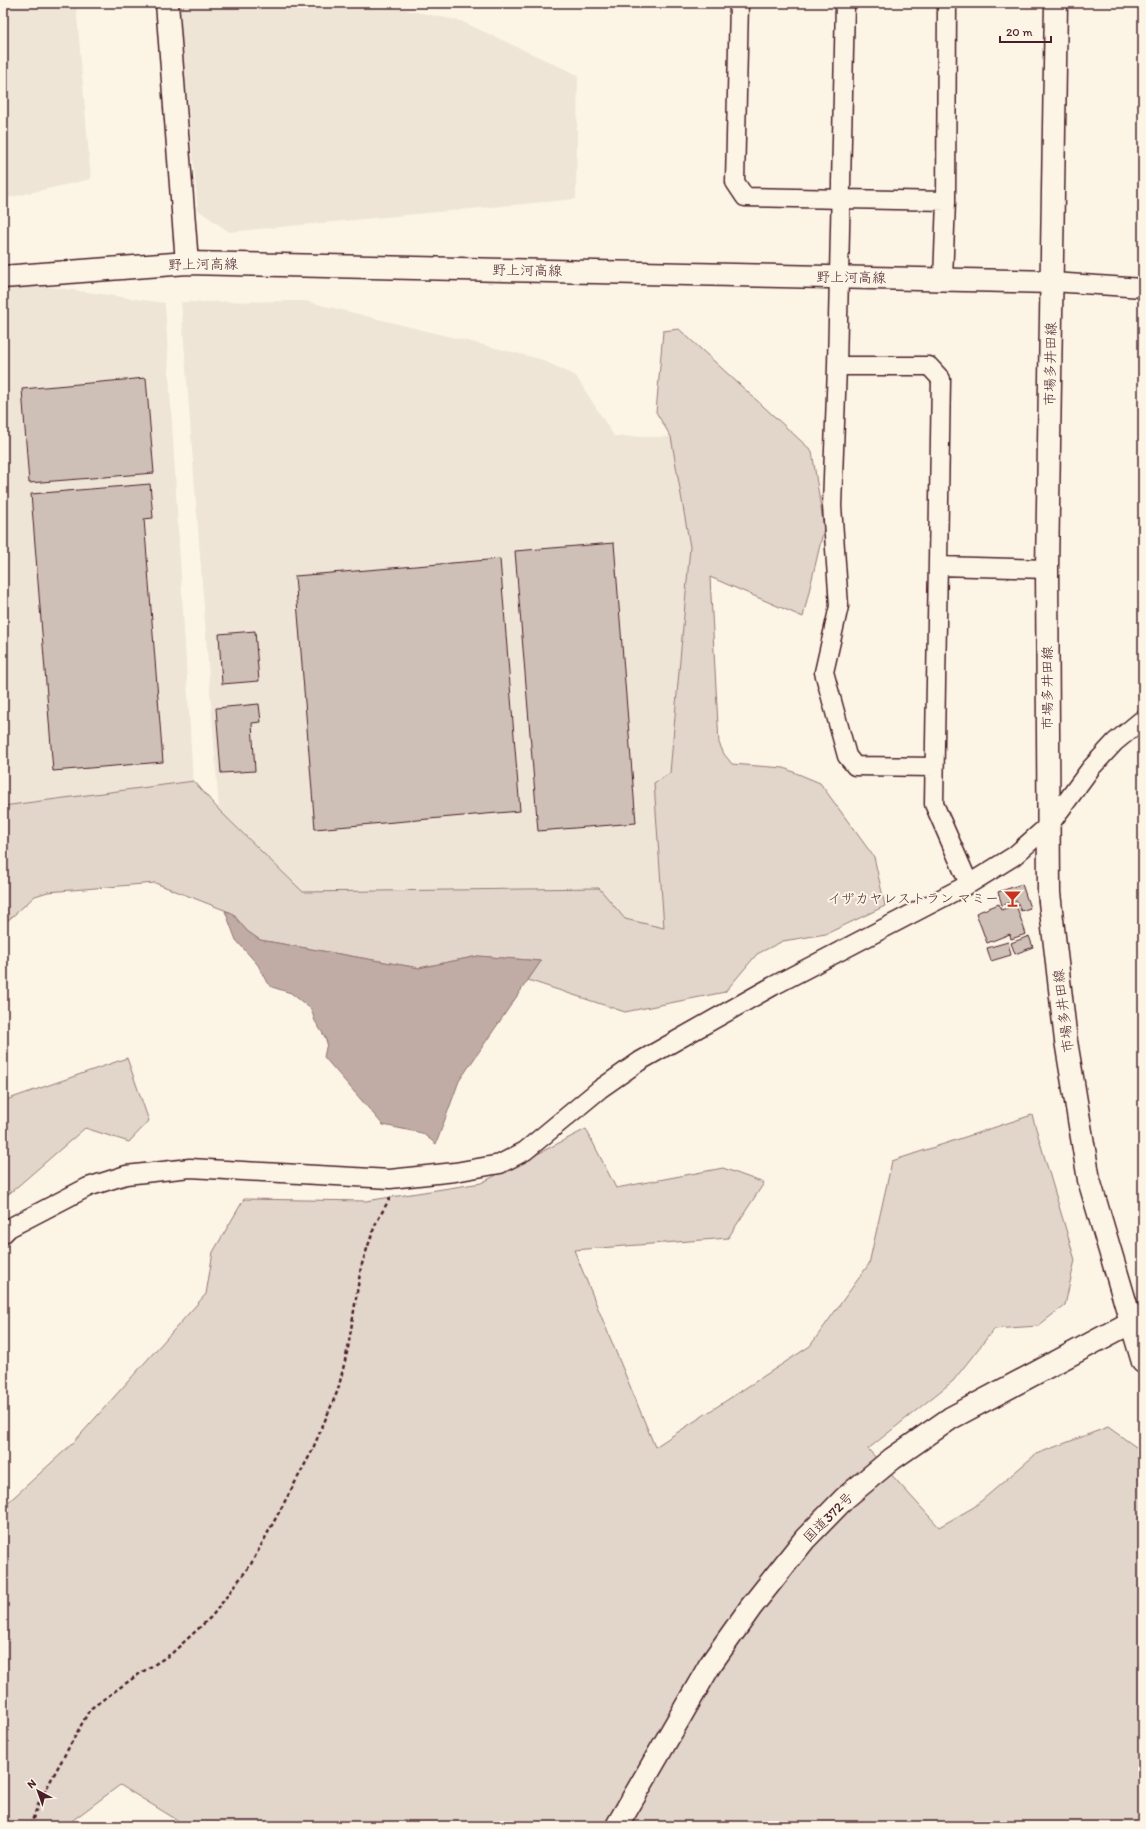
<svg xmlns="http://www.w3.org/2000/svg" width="1146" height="1829" font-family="Itim,'Klee One',sans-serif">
  <rect width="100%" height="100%" fill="#fcf5e5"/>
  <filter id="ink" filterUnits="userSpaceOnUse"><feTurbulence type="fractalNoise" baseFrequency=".025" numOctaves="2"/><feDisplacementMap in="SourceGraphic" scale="8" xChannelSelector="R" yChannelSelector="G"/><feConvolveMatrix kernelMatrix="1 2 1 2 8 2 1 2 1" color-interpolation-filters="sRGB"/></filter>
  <g filter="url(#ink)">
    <path fill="#eee5d7" d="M3,3H76L91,179L3,199Z
      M178,3H391L392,7L461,21L578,75L576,199L229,232L198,210Z
      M23,283L165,303L193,781L3,806V285Z
      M305,301L540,359L576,376L614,436L671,437L690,547L670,773L654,783L664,928L625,919L599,888L303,892L219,810L181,302Z"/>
    <path fill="#e2d5ca" stroke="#967a7a" d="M679,329L812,451L824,528L803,617L710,577L719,743L724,754L732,764L784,768L820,783L874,857L885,906L826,934L783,941L757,954L725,992L625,1012L528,980L541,961L478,956L419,968L260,940L247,931L232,913L155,883L48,892L35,896L3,925V806L194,781L219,810L303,892L599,888L625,919L664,928L654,783L670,773L690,547L671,437L656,412L663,331Z
      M127,1058L149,1121L129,1142L85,1128L3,1199V1101Z
      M1032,1115L1075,1260L1065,1305L1038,1326L994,1329L953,1381L868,1449L939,1527L974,1507L1036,1454L1108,1427L1143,1452V1826H187L120,1785L65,1826H3V1507L73,1443L206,1294L213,1252L244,1199L366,1201L481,1183L586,1129L616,1188L723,1168L764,1183L728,1238L574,1250L655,1447L810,1346L869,1264L892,1161Z"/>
    <path fill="#c0aca5" stroke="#917474" d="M225,911L232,913L247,931L260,940L419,968L478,956L541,961L459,1081L436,1144L422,1133L383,1125L324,1057L327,1043L325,1037L315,1021L311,1009L291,993L272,987L267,983L258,965L236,940Z"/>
    <path fill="#cfc0b7" stroke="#4a1f2b" d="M146,378L154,473L29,483L22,389Z
      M150,484L153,518L144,519L163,762L53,771L31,494Z
      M614,543L636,823L538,831L515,551Z
      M500,559L520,811L315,829L295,576Z
      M255,631L259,681L222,684L219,634Z
      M259,704L261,722L252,723L255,771L221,773L216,708Z
      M1022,884L1030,908L1021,911L1017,901L1002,905L998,892Z
      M999,904L1001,910L1016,905L1026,934L1011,939L1010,934L987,943L976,913Z
      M1029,936L1033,947L1015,954L1011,943Z
      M1008,942L1011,955L991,961L987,948Z"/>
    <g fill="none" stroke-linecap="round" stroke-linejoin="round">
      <defs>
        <path id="street" d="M739,3L735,182L745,197L946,201
          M845,3L837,366L832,506L839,606L824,672L847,756L855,766L934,767
          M943,279L946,201L947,3
          M1052,282L1143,288
          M837,366H929L941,379L934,804L969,884
          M938,566L1047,569
          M3,1234L9,1228L88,1187L126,1175L190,1168L390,1179L455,1172L500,1164L525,1151L600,1089L640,1061L773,986L969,884L1014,856L1050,824L1091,768L1115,742L1143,719"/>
        <path id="secondary" d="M167,3L187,263
          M1056,3L1047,569L1049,893L1066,1041L1089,1180L1143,1362
          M3,277L187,263L1052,282"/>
        <path id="highway" d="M617,1826L710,1665L751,1607L805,1539L845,1498L892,1459L951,1418L1143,1316"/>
      </defs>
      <use href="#street" stroke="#4a1f2b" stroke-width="21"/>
      <use href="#secondary" stroke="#4a1f2b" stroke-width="25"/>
      <use href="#highway" stroke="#4a1f2b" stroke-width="25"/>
      <path stroke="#4a1f2b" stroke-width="2.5" stroke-dasharray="4 3" stroke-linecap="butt" d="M30,1826L40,1800L90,1709L136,1676L171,1654L212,1616L251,1564L311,1453L338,1390L348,1348L361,1267L375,1225L391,1196"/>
      <use href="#street" stroke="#fcf5e5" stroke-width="18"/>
      <use href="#secondary" stroke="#fcf5e5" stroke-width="22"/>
      <use href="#highway" stroke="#fcf5e5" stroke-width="22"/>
    </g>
  </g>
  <defs>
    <symbol id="bar-bare" viewBox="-9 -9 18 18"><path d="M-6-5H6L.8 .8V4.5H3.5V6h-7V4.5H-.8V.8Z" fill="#c8321e" stroke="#fcf5e5" stroke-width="2.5" paint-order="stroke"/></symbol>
  </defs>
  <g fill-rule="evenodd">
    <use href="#bar-bare" x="1000" y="886" width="25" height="25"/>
  </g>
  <g text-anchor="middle" stroke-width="4" stroke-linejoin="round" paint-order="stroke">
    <g font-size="14" fill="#4a1f2b" stroke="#fcf5e5">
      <text transform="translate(203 264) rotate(-1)" y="5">野上河高線</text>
      <text transform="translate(527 270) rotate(1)" y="5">野上河高線</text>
      <text transform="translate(851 277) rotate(1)" y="5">野上河高線</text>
      <text transform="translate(1050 364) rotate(-89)" y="5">市場多井田線</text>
      <text transform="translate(1047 688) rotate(-90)" y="5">市場多井田線</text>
      <text transform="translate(1063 1011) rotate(-97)" y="5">市場多井田線</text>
      <text transform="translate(828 1517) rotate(-45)" y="5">国道372号</text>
    </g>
    <g font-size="14" fill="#4a1f2b" stroke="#fcf5e5" text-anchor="end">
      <text x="999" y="903">イザカヤレストラン マミー</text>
    </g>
  </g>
  <rect width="1146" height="1829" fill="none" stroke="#fcf5e5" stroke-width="16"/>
  <rect x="8" y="8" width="1130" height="1813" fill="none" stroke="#4a1f2b" stroke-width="1.5" filter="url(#ink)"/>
  <g transform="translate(38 1791) rotate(319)" stroke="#fcf5e5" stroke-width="3" paint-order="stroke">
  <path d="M0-3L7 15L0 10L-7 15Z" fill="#4a1f2b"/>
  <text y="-6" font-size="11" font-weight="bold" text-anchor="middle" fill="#4a1f2b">N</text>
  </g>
  <path d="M1000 36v6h51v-6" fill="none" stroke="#4a1f2b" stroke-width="2"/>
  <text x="1006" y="36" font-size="12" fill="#4a1f2b" stroke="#fcf5e5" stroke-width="3" paint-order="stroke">20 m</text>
</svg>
